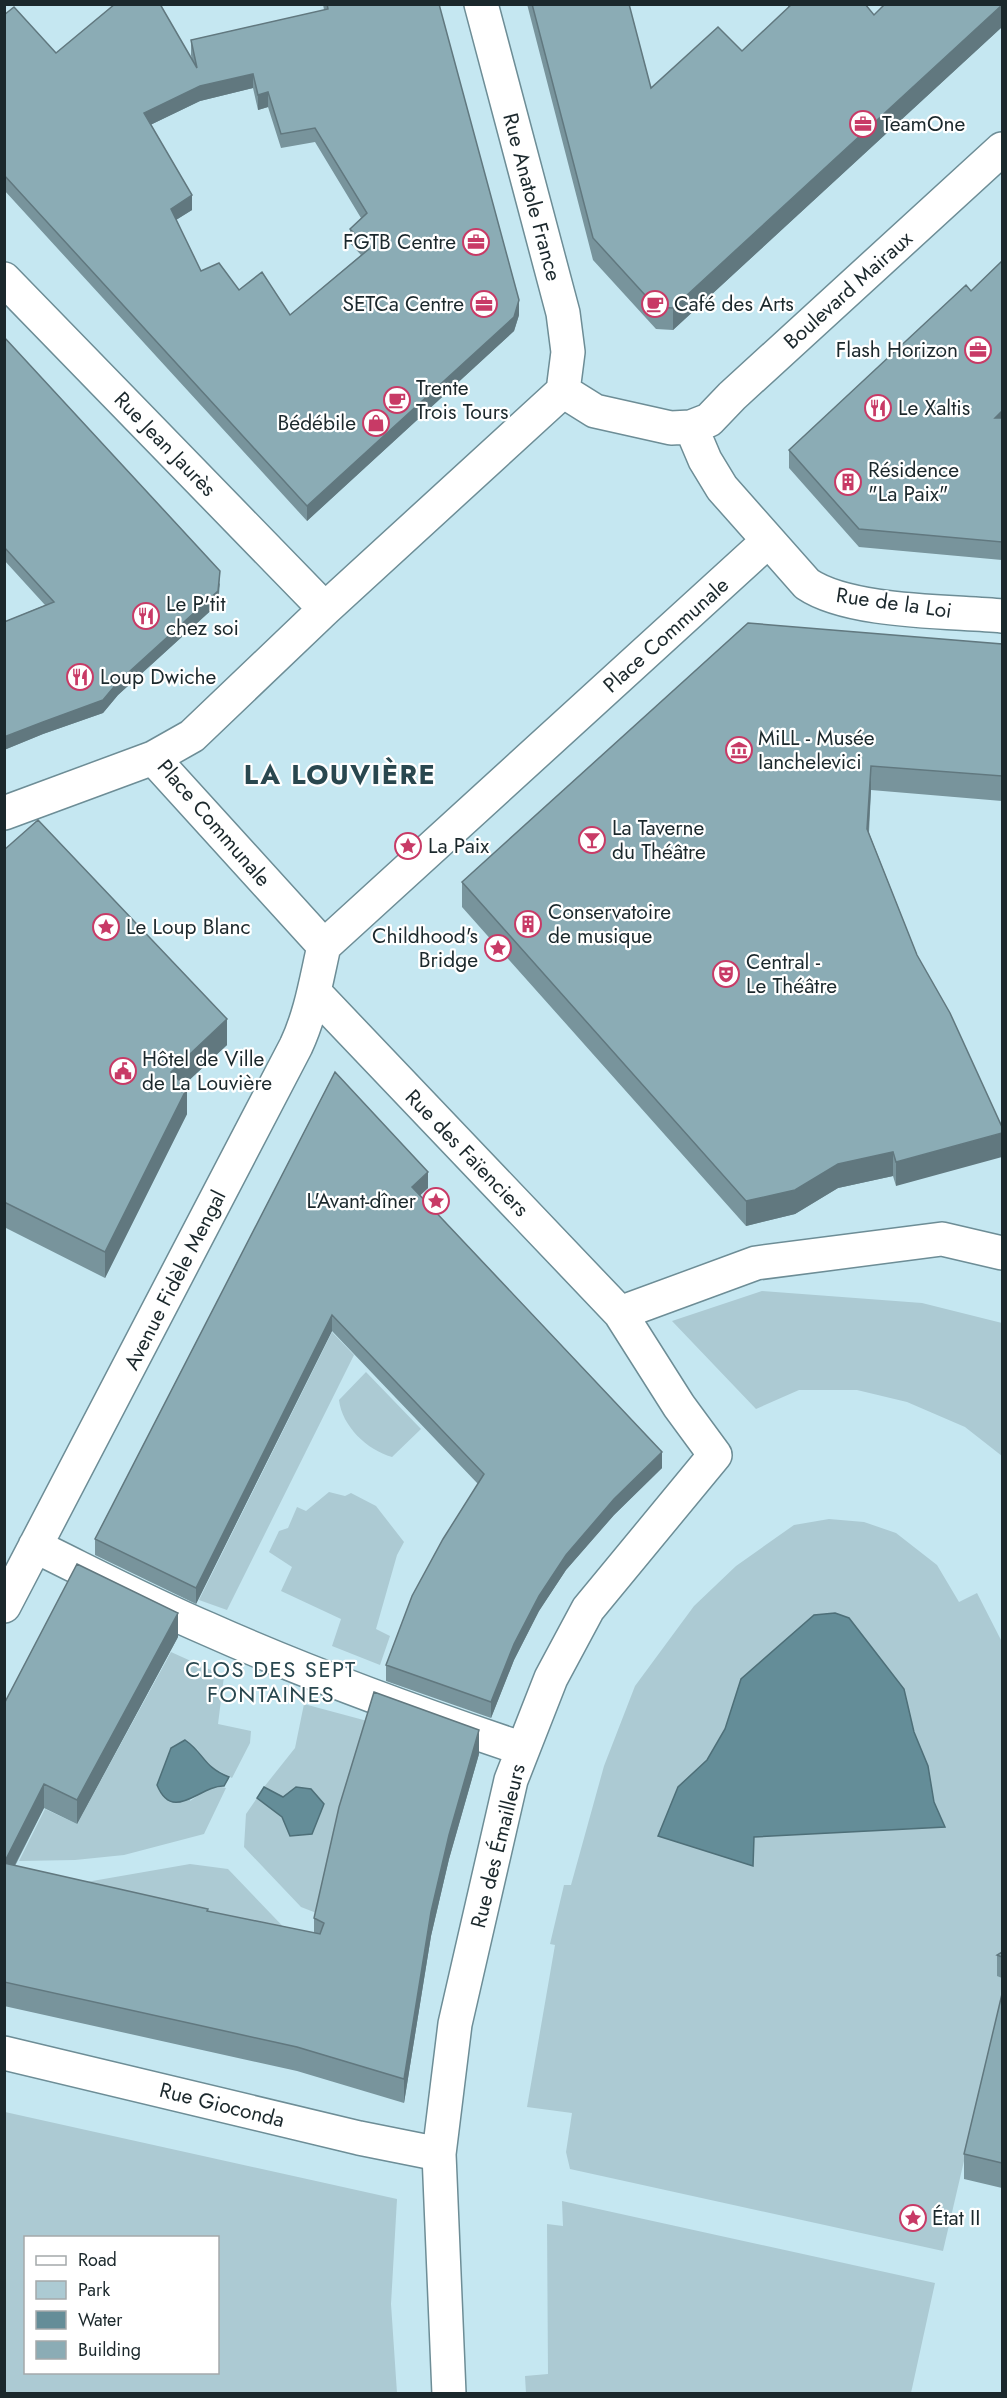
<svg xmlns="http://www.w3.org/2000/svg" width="1007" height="2398" font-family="Jost,sans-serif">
  <rect width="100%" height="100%" fill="#c5e7f1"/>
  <path fill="#accad3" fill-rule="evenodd" d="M762,1291L922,1303L1002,1323V1456L965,1427L907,1402L857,1390H799L756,1409L672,1321Z
    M332,1332L354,1355L227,1610L199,1600Z
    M366,1372L421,1429L392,1457C367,1450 342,1426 339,1400Z
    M329,1492L345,1496L351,1493L376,1506L404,1542L397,1555L376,1629L390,1636L380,1665L332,1646L341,1619L281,1591L292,1567L269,1552L279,1531L288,1528L297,1507L306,1511Z
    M829,1519L864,1522L896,1533L937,1565L959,1602L977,1593L1002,1642V1998L943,2251L570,2169L566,2152L572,2113L527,2107L555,1945L550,1944L564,1885H571L604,1766L635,1686L694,1606L736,1566L794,1525Z
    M171,1652L224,1676L218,1724L251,1731L250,1743L232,1778L206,1764L197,1749L190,1801L213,1785L226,1788L204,1834L124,1855L75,1860L19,1861L45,1809L77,1824Z
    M304,1704L371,1722L319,1914L301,1907L244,1847L246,1814L257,1798L282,1817L290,1836L312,1834L324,1804L283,1797L264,1787L295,1748Z
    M190,1864L228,1869L296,1940L75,1884Z
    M5,2112L397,2199L391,2304L397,2393H5ZM26,2238H218V2372H26Z
    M562,2201L935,2283L911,2393H526L525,2376L548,2374L547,2224L563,2226Z"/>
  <path fill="#648d98" stroke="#4e6f78" stroke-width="1.5" d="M835,1613L849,1618L904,1689L914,1732L928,1766L934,1802L945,1827L754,1837L753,1866L658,1836L678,1787L707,1760L725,1729L741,1679L814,1615Z
    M185,1740C205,1754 203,1767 229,1777L224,1786C200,1785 173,1824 157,1785L171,1748Z
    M264,1787L283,1797L296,1787L311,1789L324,1804L312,1834L290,1836L282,1817L257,1798Z"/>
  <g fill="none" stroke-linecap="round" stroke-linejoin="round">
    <defs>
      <path id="minor" d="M481,4L563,313L568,352L563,391
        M4,279L325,609
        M691,427L705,460L722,488L807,584C850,613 949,611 1002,616
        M153,758L324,946
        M4,813L153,758L192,736L325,609L563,391L595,411L671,428L691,427L709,420L732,396L1002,149
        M324,946L768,541
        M315,993L620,1313L679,1406L715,1455L588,1609L551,1678L511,1780L455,2024L439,2154L449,2394
        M620,1313L756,1263L942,1239L1002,1253
        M35,1546C92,1574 149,1604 208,1629C311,1675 416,1713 523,1749
        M4,1606L296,1046C311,1014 316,981 324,946
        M4,2053L359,2138L439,2154"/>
    </defs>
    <use href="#minor" stroke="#6d8d96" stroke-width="36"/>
    <use href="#minor" stroke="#fff" stroke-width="33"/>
  </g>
  <path fill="#78949c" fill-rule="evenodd" d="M323,4H439L519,315L514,331L307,521L4,190V15L56,53L192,60L191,55V40L324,10ZM253,88L258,110L268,107L281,148L315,142L361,218L350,229V243L361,255L290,315L239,290L201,271L176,220L192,210L150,125L200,101Z
    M527,4H629L651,88L742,51L788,8V4H865L874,15L1002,4V27L673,330L656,329L593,260Z
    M1002,261V560L859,547L789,468V450L971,291Z
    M4,337L220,584L218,604L118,695L103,713L43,734L4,750V622L45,605L4,560Z
    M1002,644V801L871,790L869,833L917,955L896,1186L893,1176L838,1188L795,1214L746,1226L462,907V882Z
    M4,850L227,1045L184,1085L187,1114L105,1278L4,1227Z
    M335,1072L428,1188L420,1195L662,1468L614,1515L566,1570L539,1611L514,1660L491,1718L386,1681V1665L478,1484L332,1331L196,1604L95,1555V1539Z
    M178,1637L77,1824L44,1808L15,1866L208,1912L314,1933V1918L479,1754L449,1859L431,1936L404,2103L297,2071L4,2006V1704Z
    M1002,1952V1978L997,1976V1955Z
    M1002,1994V2188L964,2179V2154Z"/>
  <path fill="#61787f" d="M1002,5V27L673,330V308Z
    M253,74V88L200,101L144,128V113L200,86Z
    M268,92V107L258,110V95Z
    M192,195V210L171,223V209Z
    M519,300V315L514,331L307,521V506Z
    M1002,411V429L995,418Z
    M220,571L218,604L118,695L103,713L43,734L4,750V737L118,682Z
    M871,766V790L867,854V829Z
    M227,1019V1045L171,1097V1072Z
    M187,1088V1114L105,1278V1252Z
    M1002,1133V1157L896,1186V1162Z
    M893,1152V1176L838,1188L795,1214L746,1226V1201L838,1164Z
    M428,1172V1188L412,1203V1187Z
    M332,1315V1331L196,1604V1588Z
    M662,1452V1468L614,1515L566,1570L539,1611L514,1660L491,1718V1702L514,1644L539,1596L566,1555L614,1499Z
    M178,1613V1637L77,1824V1800Z
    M479,1730V1754L449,1859L431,1936L404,2103V2079L431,1912L449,1835Z
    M44,1784V1808L4,1886V1863Z"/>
  <path fill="#8bacb5" stroke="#61787f" stroke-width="1.5" fill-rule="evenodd" d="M115,4H160L197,68L191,40L328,9L327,4H439L519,300L514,317L307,506L4,175V15L14,7L56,53ZM253,74L258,95L268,92L281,134L315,128L367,213L350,229L369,249L290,315L262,272L239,290L219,263L201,271L171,209L192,195L144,113L200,86Z
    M532,4H629L651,88L718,27L742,51L792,4H865L874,15L885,4L1002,5L673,308L656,307L593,238Z
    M1002,261V411L995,418H1002V542L859,529L789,450L966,285L971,291Z
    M4,337L220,571L218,591L118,682L103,700L43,722L4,737V622L54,602L4,547Z
    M748,623L1002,644V776L871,766L867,829L917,955L950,1013L1002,1127V1133L896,1162L893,1152L838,1164L795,1190L746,1201L462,882Z
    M38,820L227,1019L171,1072L187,1088L105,1252L4,1202V850Z
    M335,1072L428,1172L412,1187L662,1452L614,1499L566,1555L539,1596L514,1644L491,1702L386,1665L412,1596L443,1539L484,1474L332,1315L196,1588L95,1539Z
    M77,1564L178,1613L77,1800L44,1784L4,1863V1704Z
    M374,1692L479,1730L449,1835L431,1912L404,2079L297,2047L4,1982V1863L208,1909L207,1911L320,1934L324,1923L314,1918L339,1807Z
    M1002,1952V1957L997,1955Z
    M1002,1994V2163L964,2154Z"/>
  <defs>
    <symbol id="office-ring" viewBox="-11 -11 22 22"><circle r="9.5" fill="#fff" stroke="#c83a66" stroke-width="1.5"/><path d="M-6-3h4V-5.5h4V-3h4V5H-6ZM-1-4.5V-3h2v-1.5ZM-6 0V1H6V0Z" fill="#c83a66"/></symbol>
    <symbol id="cafe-ring" viewBox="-11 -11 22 22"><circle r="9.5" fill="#fff" stroke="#c83a66" stroke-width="1.5"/><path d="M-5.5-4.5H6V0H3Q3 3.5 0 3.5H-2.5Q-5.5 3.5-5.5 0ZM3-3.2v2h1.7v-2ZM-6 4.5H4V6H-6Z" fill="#c83a66"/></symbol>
    <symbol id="restaurant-ring" viewBox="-11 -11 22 22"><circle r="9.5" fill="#fff" stroke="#c83a66" stroke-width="1.5"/><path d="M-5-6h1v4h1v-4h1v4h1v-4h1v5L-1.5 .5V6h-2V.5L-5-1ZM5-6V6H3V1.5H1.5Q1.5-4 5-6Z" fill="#c83a66"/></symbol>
    <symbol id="shop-ring" viewBox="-11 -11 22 22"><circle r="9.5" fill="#fff" stroke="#c83a66" stroke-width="1.5"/><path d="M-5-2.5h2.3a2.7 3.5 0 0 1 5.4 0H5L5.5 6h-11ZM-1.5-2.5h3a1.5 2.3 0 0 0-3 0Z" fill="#c83a66"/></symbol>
    <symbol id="building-ring" viewBox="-11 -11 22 22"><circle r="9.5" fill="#fff" stroke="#c83a66" stroke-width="1.5"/><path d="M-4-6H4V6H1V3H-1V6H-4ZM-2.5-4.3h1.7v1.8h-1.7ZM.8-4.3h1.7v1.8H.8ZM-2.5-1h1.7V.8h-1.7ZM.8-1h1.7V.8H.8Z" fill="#c83a66"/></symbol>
    <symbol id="museum-ring" viewBox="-11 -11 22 22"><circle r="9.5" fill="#fff" stroke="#c83a66" stroke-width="1.5"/><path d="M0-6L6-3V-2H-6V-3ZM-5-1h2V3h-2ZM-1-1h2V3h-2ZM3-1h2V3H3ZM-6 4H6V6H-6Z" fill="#c83a66"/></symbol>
    <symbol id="bar-ring" viewBox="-11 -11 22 22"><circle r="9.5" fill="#fff" stroke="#c83a66" stroke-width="1.5"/><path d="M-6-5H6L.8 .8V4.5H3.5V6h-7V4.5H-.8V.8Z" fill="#c83a66"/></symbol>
    <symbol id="sight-ring" viewBox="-11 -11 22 22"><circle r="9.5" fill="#fff" stroke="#c83a66" stroke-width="1.5"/><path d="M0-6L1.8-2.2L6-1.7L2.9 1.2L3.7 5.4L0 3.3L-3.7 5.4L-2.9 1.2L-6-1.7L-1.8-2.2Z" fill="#c83a66"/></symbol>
    <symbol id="theatre-ring" viewBox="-11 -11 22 22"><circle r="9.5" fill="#fff" stroke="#c83a66" stroke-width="1.5"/><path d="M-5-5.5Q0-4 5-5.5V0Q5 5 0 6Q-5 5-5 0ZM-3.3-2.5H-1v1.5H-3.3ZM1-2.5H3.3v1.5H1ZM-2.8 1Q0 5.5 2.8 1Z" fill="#c83a66"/></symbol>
    <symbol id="civic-ring" viewBox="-11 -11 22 22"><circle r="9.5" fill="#fff" stroke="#c83a66" stroke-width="1.5"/><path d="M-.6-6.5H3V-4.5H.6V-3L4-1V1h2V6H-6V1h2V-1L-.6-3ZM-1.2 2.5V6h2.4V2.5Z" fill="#c83a66"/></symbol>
  </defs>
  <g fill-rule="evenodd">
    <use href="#office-ring" x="848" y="109" width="30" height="30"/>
    <use href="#office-ring" x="461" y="227" width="30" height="30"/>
    <use href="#office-ring" x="469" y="289" width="30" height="30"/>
    <use href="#cafe-ring" x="640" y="289" width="30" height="30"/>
    <use href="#office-ring" x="963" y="335" width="30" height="30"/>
    <use href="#cafe-ring" x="382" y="385" width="30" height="30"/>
    <use href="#restaurant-ring" x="863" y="393" width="30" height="30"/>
    <use href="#shop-ring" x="361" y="408" width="30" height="30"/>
    <use href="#building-ring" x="833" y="467" width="30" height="30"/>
    <use href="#restaurant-ring" x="131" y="601" width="30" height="30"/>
    <use href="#restaurant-ring" x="65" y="662" width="30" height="30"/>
    <use href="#museum-ring" x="724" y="735" width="30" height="30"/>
    <use href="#bar-ring" x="577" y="825" width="30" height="30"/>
    <use href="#sight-ring" x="393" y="831" width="30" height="30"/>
    <use href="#building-ring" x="513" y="909" width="30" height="30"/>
    <use href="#sight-ring" x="91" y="912" width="30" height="30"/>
    <use href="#sight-ring" x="483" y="933" width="30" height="30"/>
    <use href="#theatre-ring" x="711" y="959" width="30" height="30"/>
    <use href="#civic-ring" x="108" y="1056" width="30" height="30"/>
    <use href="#sight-ring" x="421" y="1186" width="30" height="30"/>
    <use href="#sight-ring" x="898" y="2203" width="30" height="30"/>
  </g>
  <g text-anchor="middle" stroke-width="4.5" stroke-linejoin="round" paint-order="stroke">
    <g font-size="21" fill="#1b282c" stroke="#fff" text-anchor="start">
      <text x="882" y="131">TeamOne</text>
      <text x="456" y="249" text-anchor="end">FGTB Centre</text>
      <text x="464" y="311" text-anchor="end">SETCa Centre</text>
      <text x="674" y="311">Café des Arts</text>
      <text x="958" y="357" text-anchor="end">Flash Horizon</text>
      <text x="416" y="395">Trente<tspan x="416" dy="24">Trois Tours</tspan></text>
      <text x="898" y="415">Le Xaltis</text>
      <text x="356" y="430" text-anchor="end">Bédébile</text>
      <text x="868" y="477">Résidence<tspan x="868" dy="24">"La Paix"</tspan></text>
      <text x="166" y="611">Le P'tit<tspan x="166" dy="24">chez soi</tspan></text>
      <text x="100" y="684">Loup Dwiche</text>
      <text x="758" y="745">MiLL - Musée<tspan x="758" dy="24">Ianchelevici</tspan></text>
      <text x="612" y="835">La Taverne<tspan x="612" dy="24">du Théâtre</tspan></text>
      <text x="428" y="853">La Paix</text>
      <text x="548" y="919">Conservatoire<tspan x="548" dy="24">de musique</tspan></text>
      <text x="126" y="934">Le Loup Blanc</text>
      <text x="478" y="943" text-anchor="end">Childhood's<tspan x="478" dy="24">Bridge</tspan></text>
      <text x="746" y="969">Central -<tspan x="746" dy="24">Le Théâtre</tspan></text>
      <text x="142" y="1066">Hôtel de Ville<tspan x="142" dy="24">de La Louvière</tspan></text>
      <text x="416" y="1208" text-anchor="end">L'Avant-dîner</text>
      <text x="932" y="2225">État II</text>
    </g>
    <g font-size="21" fill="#1b282c" stroke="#fff">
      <text transform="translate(532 197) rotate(75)" y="7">Rue Anatole France</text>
      <text transform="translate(848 290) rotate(-42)" y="7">Boulevard Mairaux</text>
      <text transform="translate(165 444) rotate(46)" y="7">Rue Jean Jaurès</text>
      <text transform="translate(894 603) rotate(8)" y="7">Rue de la Loi</text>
      <text transform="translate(666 635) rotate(-42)" y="7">Place Communale</text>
      <text transform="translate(214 823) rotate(49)" y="7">Place Communale</text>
      <text transform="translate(467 1153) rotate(46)" y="7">Rue des Faïenciers</text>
      <text transform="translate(175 1280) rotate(-63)" y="7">Avenue Fidèle Mengal</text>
      <text transform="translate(498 1846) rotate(-76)" y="7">Rue des Émailleurs</text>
      <text transform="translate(222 2105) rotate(14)" y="7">Rue Gioconda</text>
    </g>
    <g font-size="22" letter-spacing="1.5" fill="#29474f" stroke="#fff">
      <text x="271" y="1677">CLOS DES SEPT<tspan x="271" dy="25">FONTAINES</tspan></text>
    </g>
    <g font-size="27" font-weight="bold" letter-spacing="1.5" fill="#29474f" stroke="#fff">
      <text x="340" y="784">LA LOUVIÈRE</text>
    </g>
  </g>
  <rect width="1007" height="2398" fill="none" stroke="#1b282c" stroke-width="12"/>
  <rect x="24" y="2236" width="195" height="138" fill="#ffffff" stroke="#a4a9ab" stroke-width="1.5"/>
  <rect x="36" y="2256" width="30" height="9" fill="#ffffff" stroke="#a4a9ab" stroke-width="1.5"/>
  <text x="78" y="2266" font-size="18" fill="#1b282c">Road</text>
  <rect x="36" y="2281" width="30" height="18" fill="#accad3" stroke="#a4a9ab" stroke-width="1.5"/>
  <text x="78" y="2296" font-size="18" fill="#1b282c">Park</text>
  <rect x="36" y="2311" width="30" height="18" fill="#648d98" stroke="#a4a9ab" stroke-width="1.5"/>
  <text x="78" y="2326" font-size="18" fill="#1b282c">Water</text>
  <rect x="36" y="2341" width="30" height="18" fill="#8bacb5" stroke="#a4a9ab" stroke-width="1.5"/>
  <text x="78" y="2356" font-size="18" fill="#1b282c">Building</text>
</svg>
